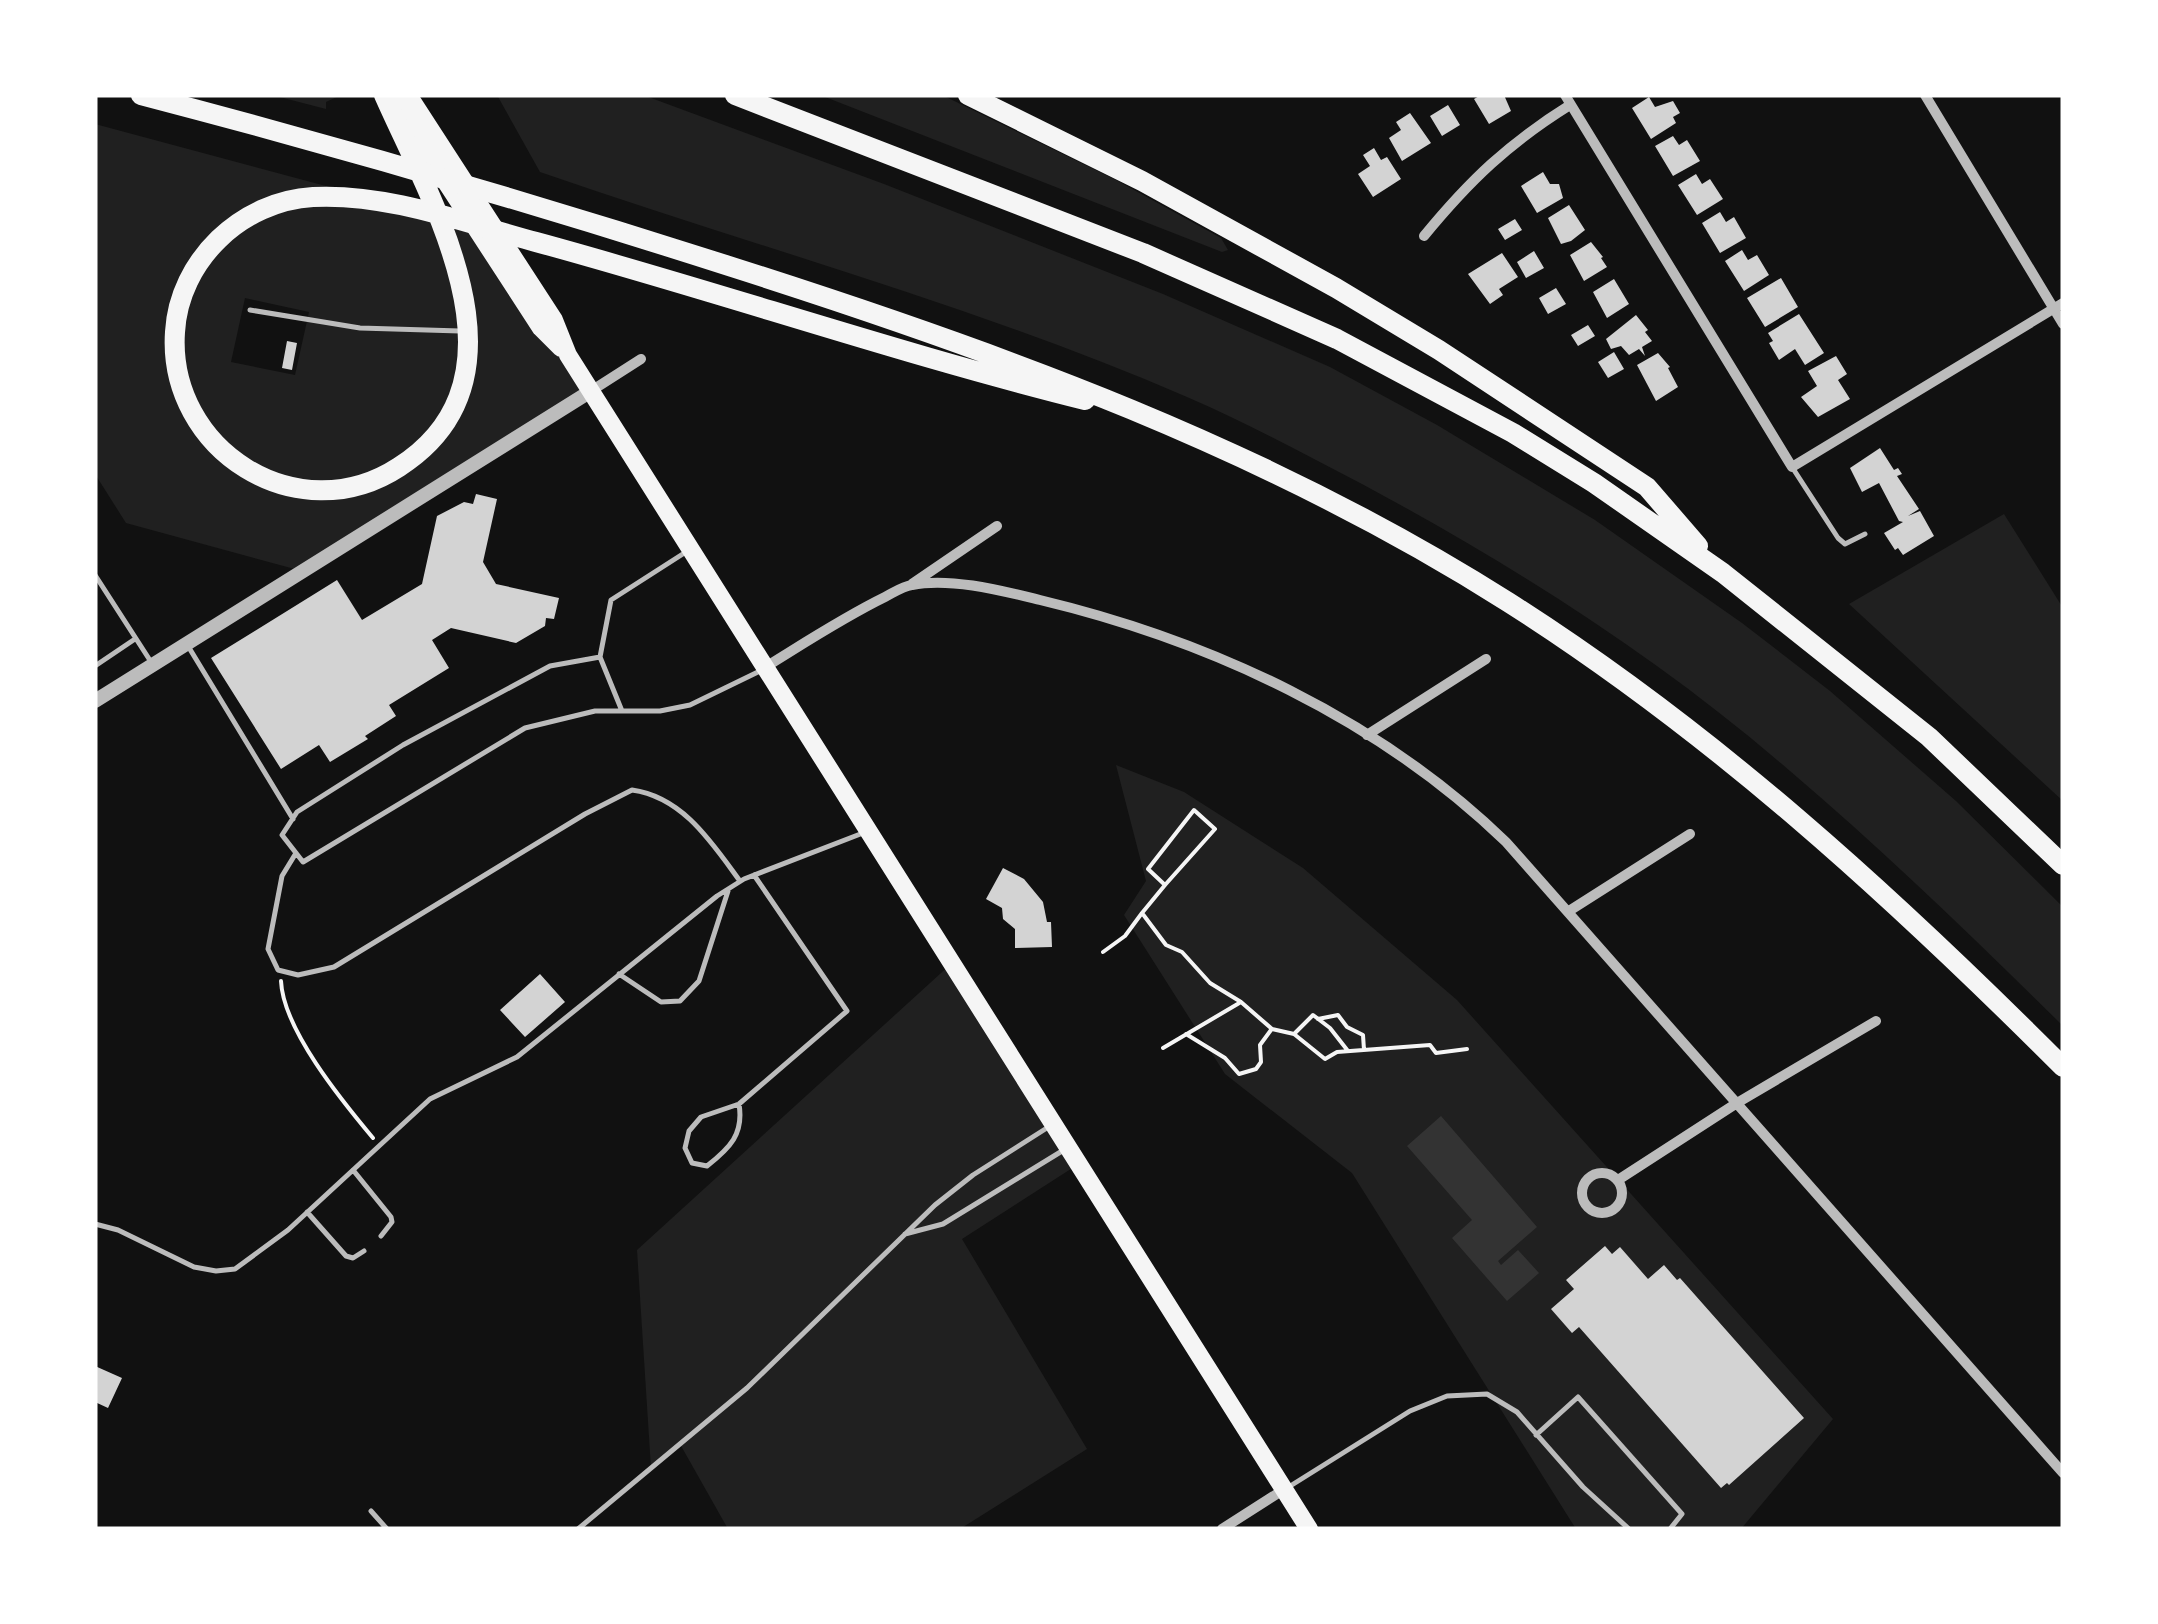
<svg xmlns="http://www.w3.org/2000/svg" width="2158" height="1624" font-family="Mulish,sans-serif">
  <rect width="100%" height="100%" fill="#111"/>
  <path fill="#202020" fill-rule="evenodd" d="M272,95H341L326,102V109Z
    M497,95H643L884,184L1163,294L1330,367L1437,425L1595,520L1742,623L1830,691L1956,801L2063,907V1026C1974,938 1885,852 1790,771C1660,658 1513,565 1362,484C1304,454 1247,423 1187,397C977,306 756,247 540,172Z
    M820,95H942L1116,180L1221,238L1228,250L1222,252Z
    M95,124L501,233L591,391L302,571L126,523L95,474ZM245,298L309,312L295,375L231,362Z
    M2004,514L2063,608V801L1849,604Z
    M1116,765L1184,792L1303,868L1457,1000L1833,1419L1741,1529H1576L1352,1173L1225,1074L1124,915L1146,881Z
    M952,963L1077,1165L962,1239L1087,1449L960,1529H728L680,1444L651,1468L637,1250Z"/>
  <path fill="#333" d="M1441,1116L1537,1227L1498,1261L1501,1265L1518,1250L1539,1273L1507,1301L1452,1238L1472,1220L1407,1146Z"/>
  <path fill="#d3d3d3" d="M1481,95H1504L1511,111L1489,124L1474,99Z
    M1649,97L1655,107L1673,101L1680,113L1673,117L1676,123L1651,139L1632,108Z
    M1448,105L1460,125L1442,136L1430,116Z
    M1410,113L1431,143L1402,161L1389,138L1401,130L1396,122Z
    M1673,136L1679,145L1687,140L1700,161L1673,176L1655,146Z
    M1374,148L1381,160L1387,157L1401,179L1373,197L1358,174L1370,166L1363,155Z
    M1543,172L1550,184H1559L1563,198L1537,213L1521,186Z
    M1696,174L1702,184L1710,179L1723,199L1697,215L1678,185Z
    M1569,205L1585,230L1571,241L1561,244L1548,218Z
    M1720,212L1726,222L1734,217L1746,238L1720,253L1702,223Z
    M1515,219L1522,230L1505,240L1498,229Z
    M1591,242L1603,257L1601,258L1607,267L1584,281L1570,255Z
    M1742,250L1748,260L1757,255L1769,275L1744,291L1725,261Z
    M1534,251L1544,268L1526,278L1517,262Z
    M1502,253L1518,277L1499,289L1503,295L1490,304L1468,274Z
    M1781,278L1798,307L1765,327L1747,298Z
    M1614,279L1629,304L1607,318L1593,292Z
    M1556,288L1566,304L1548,314L1539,298Z
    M1799,314L1824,353L1805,365L1795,349L1779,360L1769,343L1773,341L1768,333Z
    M1636,315L1648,330L1645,332L1652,341L1642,347L1645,356L1639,349L1629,355L1621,346L1611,349L1606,339Z
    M1588,325L1595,336L1578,346L1571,335Z
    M287,341L297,343L292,370L282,368Z
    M1614,352L1624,369L1608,378L1598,362Z
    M1658,353L1670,367L1668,368L1678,387L1656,401L1637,365Z
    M1836,356L1847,374L1838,380L1850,399L1818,417L1801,397L1817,386L1808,371Z
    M1880,448L1894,470L1898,468L1902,474L1897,476L1919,509L1908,516L1920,511L1934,536L1903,555L1898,548L1895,550L1884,533L1903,522L1899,521L1879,483L1862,492L1850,468Z
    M476,494L497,499L483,562L496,584L559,598L554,619L546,618L545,626L516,643L451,628L432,640L449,668L389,705L396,716L365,736L368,739L330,762L319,745L281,769L211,658L337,580L362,620L422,584L437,516L464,502L473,504Z
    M1003,868L1024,879L1043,902L1047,922H1051L1052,947L1015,948V929L1003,919L1002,908L986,899Z
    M540,974L565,1002L525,1037L500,1010Z
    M1605,1246L1612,1254L1620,1247L1648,1279L1664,1265L1677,1280L1680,1278L1804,1418L1729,1485L1727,1483L1721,1488L1579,1327L1572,1333L1551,1309L1574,1289L1566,1280Z
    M95,1366L122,1378L108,1408L95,1402Z"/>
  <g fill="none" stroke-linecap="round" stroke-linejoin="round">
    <path stroke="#f5f5f5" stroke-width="4" d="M1142,913L1165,885L1148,869L1194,810L1215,829L1165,885
      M1103,952L1125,936L1142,913L1166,945L1182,952L1210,983L1241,1002L1272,1029L1294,1034L1325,1059L1337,1052L1430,1045L1436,1053L1467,1049
      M281,981C283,1029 342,1101 373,1138
      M1318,1019L1338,1015L1347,1027L1363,1035L1364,1050
      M1186,1034L1225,1058L1239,1074L1256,1069L1261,1062L1260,1045L1271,1030
      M1294,1034L1313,1015L1330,1028L1348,1051
      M1163,1048L1241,1002"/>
    <path stroke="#bcbcbc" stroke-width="5" d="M250,310L360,328L460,331
      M1792,467L1838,538L1845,544L1865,534
      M689,550L611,600L600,657L550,666L403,745L297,812L282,835L303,862L525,728L595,711H660L690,705L760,671
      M95,575L153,665
      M188,646L293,819
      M600,657L622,711
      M95,666L135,639
      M296,853L282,876L268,949L278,970L298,975L334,967L585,814L632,790C683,797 712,843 740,881
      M619,974L661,1002L680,1001L699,981L728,891
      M739,1104C744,1134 730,1148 707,1166L692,1163L685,1148L689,1131L701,1117L739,1104L847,1011L754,875
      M353,1170L391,1217L392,1222L381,1236
      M307,1212L346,1256L353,1258L364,1251
      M95,1224L118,1230L194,1267L216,1271L235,1269L288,1230L430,1099L517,1057L717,896L744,879L863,833
      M905,1234L943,1224L1067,1148
      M1536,1435L1578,1397L1682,1514L1670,1529
      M1287,1488L1410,1411L1447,1396L1487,1394L1517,1412L1583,1487L1629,1529
      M371,1511L387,1529
      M578,1529L747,1388L935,1205L973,1175L1050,1126"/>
    <path stroke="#bcbcbc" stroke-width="10" d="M1565,95L1792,467L2063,303
      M1925,95L2063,324
      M1424,236C1470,180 1509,143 1570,105
      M591,391L641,359
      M912,584L997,526
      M767,666C806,642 844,617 885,597C893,593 903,586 912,585C950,577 1003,591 1040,600C1211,641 1379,719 1506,842L2063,1473
      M1367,735L1486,659
      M1569,911L1690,834
      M1582 1193a20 20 0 1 1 40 0a20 20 0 1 1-40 0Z
      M1618,1180L1737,1103L1876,1021
      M1222,1529L1283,1490"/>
    <path stroke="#bcbcbc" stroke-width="14" d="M95,701L591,391"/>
    <path stroke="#f5f5f5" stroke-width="18" d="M408,95L554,320L568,355L1309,1529
      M396,105L541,328L561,348"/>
    <path stroke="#f5f5f5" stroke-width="20" d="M141,95C340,147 536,204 732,267C1002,353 1267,449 1508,602C1714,733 1891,895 2063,1067
      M384,95C432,204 538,378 399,467C298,533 167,450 175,332C179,260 242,201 313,197C388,193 465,223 536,242C720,292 900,354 1085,400
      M735,95L1143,253L1337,339L1513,433L1594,483L1723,573L1929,737L2063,865
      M968,95L1142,181L1336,288L1439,350L1647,487L1698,546"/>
  </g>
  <rect width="2158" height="1624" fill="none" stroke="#ffffff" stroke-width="195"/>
</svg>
